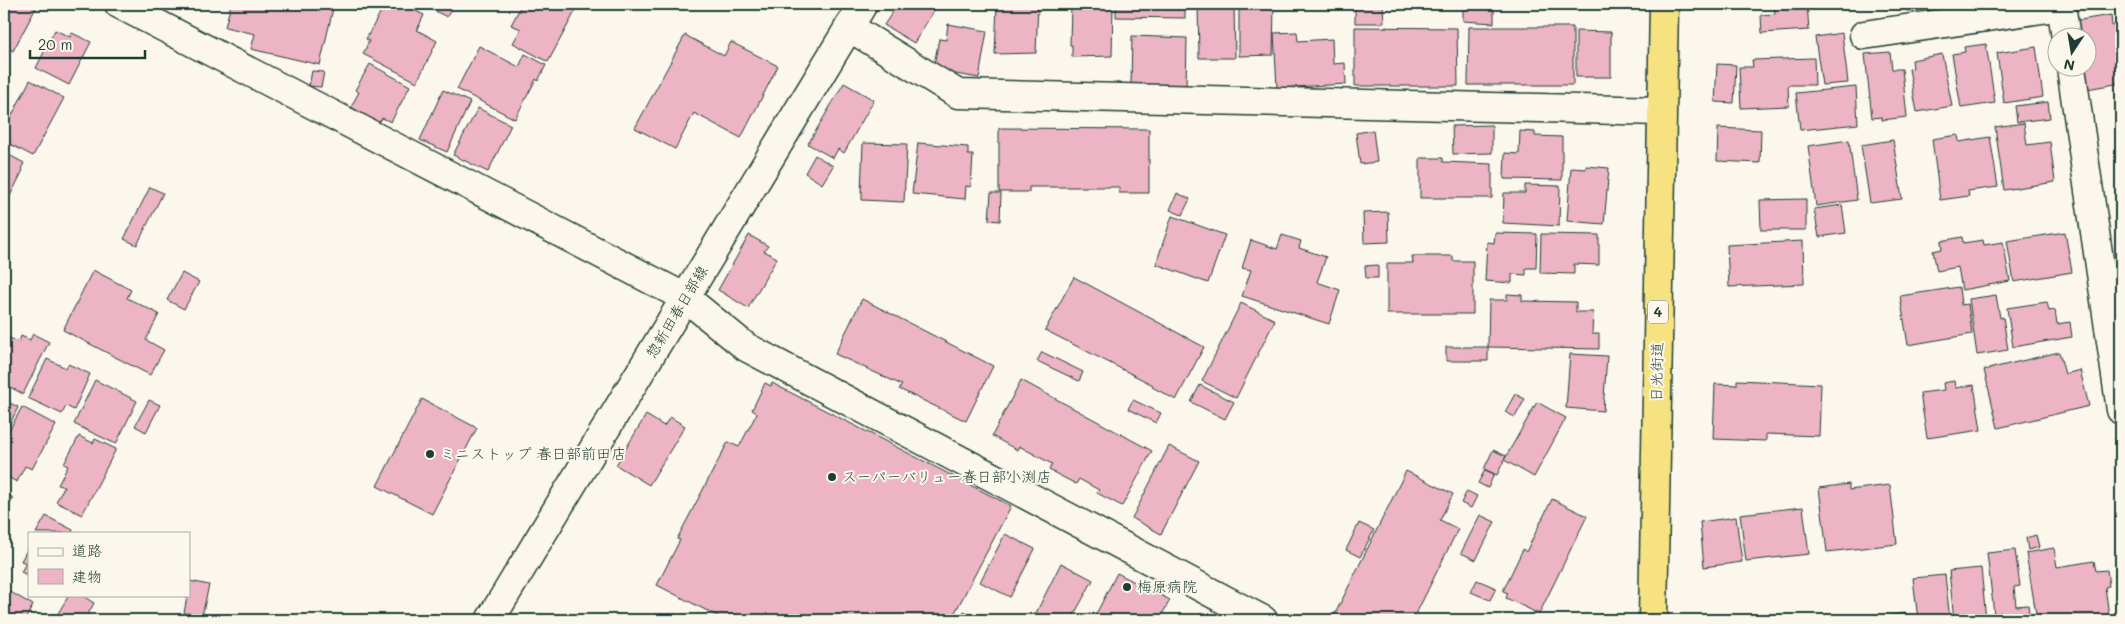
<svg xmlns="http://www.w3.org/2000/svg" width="2125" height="624" font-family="Mali,'Klee One',sans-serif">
  <rect width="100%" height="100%" fill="#fbf7ec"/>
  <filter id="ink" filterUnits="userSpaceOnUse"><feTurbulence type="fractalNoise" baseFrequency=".02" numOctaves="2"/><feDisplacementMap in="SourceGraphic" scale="10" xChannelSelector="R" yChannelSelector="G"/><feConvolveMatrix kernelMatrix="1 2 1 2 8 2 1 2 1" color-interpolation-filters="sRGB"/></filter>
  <g filter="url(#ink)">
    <path fill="#edb4c6" stroke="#1f3d34" d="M4,4H38L13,51L4,46Z
      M231,4H334L320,65L251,49L255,34L225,27Z
      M385,4H401L424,15L417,30L437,41L417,82L363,54L369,41L366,39Z
      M421,4H453L447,17Z
      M522,4H579L548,62L513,43L521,29L511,25Z
      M898,4H938L914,43L884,25Z
      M997,4H1038L1036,53L995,54Z
      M1071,4H1113L1112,56L1072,57V45H1070Z
      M1116,4H1185V18L1116,17Z
      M1198,4H1234L1235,58H1199Z
      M1239,4H1274L1273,55L1239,56Z
      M1278,4H1301V7H1278Z
      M1355,4H1383L1384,23H1355Z
      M1463,4H1501L1494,5V23L1463,21Z
      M1774,4H1807L1809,30L1762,33L1761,15L1775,14Z
      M1906,4H1944L1907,11Z
      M2111,15L2112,26L2121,24V83L2087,89L2083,68H2088V38H2077L2074,21Z
      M948,24L987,31L979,78L933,70L939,39L946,40Z
      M1355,27L1457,28L1458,86H1355Z
      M1469,27H1573V85H1468Z
      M55,30L70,37L72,33L91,42L69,85L36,68Z
      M1576,31L1611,32V77H1576Z
      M1297,32L1298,41L1332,39L1333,64L1345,63L1346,84L1277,88L1274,33Z
      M1842,33L1848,83L1822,85L1815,37Z
      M685,35L724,56L731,42L778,66L741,138L694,113L675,149L635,128Z
      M1132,36L1187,38L1186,87L1131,85Z
      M1986,44L1995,103L1961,108L1952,54L1965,52L1964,47Z
      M479,46L519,67L525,54L546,65L538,81L536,79L515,119L457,89Z
      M2036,47L2043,97L2004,103L1997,53Z
      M1890,52L1892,69H1902L1907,117L1882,120V117L1872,118L1865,54Z
      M1942,54L1952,106L1917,112L1909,69L1913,68L1912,60Z
      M1814,58L1815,85H1788L1789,106L1741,108L1739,67H1753L1752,60Z
      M370,64L410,86L391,122L382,118L379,123L351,107L359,92L355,90Z
      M1717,64L1736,65L1734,103L1715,102Z
      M312,71L324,72L321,87L309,86Z
      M30,80L64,98L33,156L4,141V131Z
      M844,83L874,100L844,153L838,149L833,158L808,144Z
      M1856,87L1858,124L1800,130L1796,93Z
      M443,90L470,102L447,152L420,140Z
      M2048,102L2050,118L2017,122L2015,106Z
      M478,108L511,125L488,172L453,155Z
      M2024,123L2027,145L2050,142L2055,182L2004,190L1995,127Z
      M1492,125V153L1453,154L1452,126Z
      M999,128L1149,129V193H1119V187H1029V192H999Z
      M1718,128L1761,130L1760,163L1717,161Z
      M1373,130L1377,162L1360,164L1356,133Z
      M1520,131L1535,132V136L1562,137V180L1504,179L1505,153L1519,154Z
      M1958,135L1959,142L1990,137L1998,187L1968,191L1969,196L1940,200L1932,139Z
      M1849,140L1857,200L1816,206L1808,146Z
      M1893,140L1902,199L1870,203L1861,145Z
      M863,143L907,144L904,202L862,200V191L861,192Z
      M918,143L968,147V155H973L971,187L966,186L965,199L912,194Z
      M4,155L7,157L9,155L24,163L21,169L23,170L4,208Z
      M815,155L833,166L822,184L805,173Z
      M1420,158H1443V162L1492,164V198H1420Z
      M1586,166L1609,168L1604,224L1567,221L1571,168L1586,169Z
      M1525,185L1560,186L1559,226L1503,223L1504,193H1525Z
      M150,187L163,193L137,245L124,239Z
      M991,193H1001L1000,221L989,220Z
      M1177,193L1190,199L1182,215L1170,210Z
      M1806,199V230H1761L1760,200Z
      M1842,205L1846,233L1819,237L1814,209Z
      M1388,212L1389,242L1364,243L1363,213Z
      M1172,216L1225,235L1208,283L1156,264Z
      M2065,232L2072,272L2014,282L2007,241Z
      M1495,233L1537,234L1536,268H1526V275L1512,274V283L1485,281L1487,242L1494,243Z
      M1541,234L1599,235V265L1574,264V274L1540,273Z
      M749,235L768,246L764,251L777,258L748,308L718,290Z
      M1282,235L1301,241L1299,248L1326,257L1317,282L1340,290L1329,324L1242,296L1251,270L1242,268L1251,240L1277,249Z
      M1962,237L1963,243L1983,240L1984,245L2003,242L2010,281L1962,290L1958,267L1937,271L1933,251L1942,249L1941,241Z
      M1803,241L1804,284L1729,287L1727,245Z
      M1412,256H1453V261H1473V314H1387V263H1413Z
      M1378,265V278H1366L1365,266Z
      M93,270L131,290L127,298L159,314L146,340L164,350L150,375L63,330Z
      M182,273L199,282L184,309L167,300Z
      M1074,277L1204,347L1176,400L1152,387L1153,385L1045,330Z
      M1959,287L1961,305L1968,304L1972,334L1908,345L1900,296Z
      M1507,294L1522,295V301L1576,302V312H1593L1592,334H1599V349L1488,347L1489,300H1507Z
      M1996,295L2000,318L2003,317L2008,350L1977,355L1969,299Z
      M862,299L993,366L966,421L899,389L902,385L835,354Z
      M2047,302L2049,311L2055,310L2057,324L2070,322L2072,337L2013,347L2007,308Z
      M1241,303L1275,320L1236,398L1202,381Z
      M33,334L49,342L23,394L6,385L4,388V336L19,342L21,336L30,340Z
      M1446,347H1488V361H1446Z
      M1042,352L1083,372L1079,381L1037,361Z
      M2059,352L2065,374L2080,370L2089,406L1998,428L1984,370Z
      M1570,354L1607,356L1603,411L1566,408Z
      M47,359L66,368L68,364L90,374L74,410L66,406L62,414L28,398Z
      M95,380L137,401L116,444L74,424Z
      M1021,380L1152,451L1122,506L1097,493L1099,490L1079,479L1076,484L1049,470L1052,464L1019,446L1017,450L992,436Z
      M1737,380L1821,384L1819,436L1766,434V441L1713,439L1715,384L1737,385Z
      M1954,381L1955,388L1974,385L1981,430L1927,438L1920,393L1944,390L1943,383Z
      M765,383L771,386L772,383L1011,506L951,620H725L657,585L680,540L677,539L728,442L739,447L757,413L752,410Z
      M1200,385L1234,402L1225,419L1191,402Z
      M1515,394L1525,399L1515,417L1505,412Z
      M422,399L477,428L432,514L377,486Z
      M4,400L18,407L4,437Z
      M149,400L160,405L146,432L135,426Z
      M1133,400L1161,413L1156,423L1128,409Z
      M1537,402L1566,418L1534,477L1504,460Z
      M22,407L56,425L32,469L25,466L17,482L4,475V440Z
      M646,415L664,426L670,417L685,426L649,485L616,465Z
      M79,436L93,443L95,439L116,449L82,515L56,502L64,487L58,485L68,466L64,464Z
      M1169,446L1199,461L1161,534L1132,518Z
      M1493,450L1506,456L1497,475L1484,469Z
      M1485,470L1494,474L1488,488L1478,483Z
      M1406,471L1453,494L1440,520L1458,529L1413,620H1332Z
      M1849,484V490L1890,485L1897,544L1827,552L1819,488Z
      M1467,491L1477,496L1471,508L1461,503Z
      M4,492L13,498L4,516Z
      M1552,499L1587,516L1539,614L1506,598L1508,593L1503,591L1523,549L1526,552Z
      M1803,507L1809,554L1746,561L1740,514Z
      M1480,515L1495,522L1476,560L1461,553Z
      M46,516L73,530L72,533H36Z
      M1736,517L1742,562L1704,567L1700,522Z
      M1359,523L1374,530L1360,557L1346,550Z
      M1005,534L1035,549L1010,597L980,582Z
      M2036,535L2039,547L2028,550L2026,538Z
      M29,546V576L21,572L26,563L21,561Z
      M2054,548L2057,567L2094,561L2096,571L2107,570L2109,586L2105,587L2109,615L2077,620H2037L2026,553Z
      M2015,550L2020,586L2014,587L2016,606L2028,605L2030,620H2001L2000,613L1994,614L1987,553Z
      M1061,563L1093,580L1071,620H1050L1036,613Z
      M1981,568L1986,620H1954L1949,571Z
      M1117,573L1170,600L1159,620H1093Z
      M1945,575L1950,620H1918L1913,578Z
      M1477,580L1496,588L1490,600L1471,592Z
      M190,581L209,585L202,616L184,613Z
      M7,590L33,605L25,620H4V596Z
      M69,595H81L94,603L85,620L71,615L69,620H54Z
      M964,611L982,620H960Z
      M1906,613L1907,620H1886L1885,616Z"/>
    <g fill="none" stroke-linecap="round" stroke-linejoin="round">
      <defs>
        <path id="minor" d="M119,4L686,298L746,347L1263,620
          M2061,4L2066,38
          M849,27L958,94L1661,111
          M1864,35L2062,6
          M2071,68L2121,410"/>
        <path id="secondary" d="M490,620L863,4"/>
        <path id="trunk" d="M1653,620L1664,4"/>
      </defs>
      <use href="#minor" stroke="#1f3d34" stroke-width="31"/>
      <use href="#secondary" stroke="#1f3d34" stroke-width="31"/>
      <use href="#trunk" stroke="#1f3d34" stroke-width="31"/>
      <use href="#minor" stroke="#fbf7ec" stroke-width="28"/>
      <use href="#secondary" stroke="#fbf7ec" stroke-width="28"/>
      <use href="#trunk" stroke="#f6e281" stroke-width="28"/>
    </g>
  </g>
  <g fill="#1f3d34" stroke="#fbf7ec" stroke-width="2">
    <circle cx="430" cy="454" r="5"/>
    <circle cx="832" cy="477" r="5"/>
    <circle cx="1127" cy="587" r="5"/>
  </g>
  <g text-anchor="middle" stroke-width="4" stroke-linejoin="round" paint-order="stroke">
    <rect fill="#fbf7ec" stroke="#61756b" stroke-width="1" x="1648" y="300.5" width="20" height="23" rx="4"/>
    <g font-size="14" font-weight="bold" fill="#1f3d34">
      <text x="1658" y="317">4</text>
    </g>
    <g font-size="15" fill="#1f3d34" stroke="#fbf7ec">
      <text transform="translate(677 312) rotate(-59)" y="5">惣新田春日部線</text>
      <text transform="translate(1657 372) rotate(-89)" y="5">日光街道</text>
    </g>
    <g font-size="15" fill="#1f3d34" stroke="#fbf7ec" text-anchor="start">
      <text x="440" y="459">ミニストップ 春日部前田店</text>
      <text x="842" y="482">スーパーバリュー春日部小渕店</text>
      <text x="1137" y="592">梅原病院</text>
    </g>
  </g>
  <rect width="2125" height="624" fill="none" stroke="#fbf7ec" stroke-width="20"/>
  <rect x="10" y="10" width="2105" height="604" fill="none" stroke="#1f3d34" stroke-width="2" filter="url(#ink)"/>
  <rect x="28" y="532" width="162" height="65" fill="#fbf7ec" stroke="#a3ada2"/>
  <rect x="38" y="548" width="25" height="8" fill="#fbf7ec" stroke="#a3ada2"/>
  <text x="72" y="556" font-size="15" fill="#1f3d34">道路</text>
  <rect x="38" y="569" width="25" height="15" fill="#edb4c6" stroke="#a3ada2"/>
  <text x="72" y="582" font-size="15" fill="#1f3d34">建物</text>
  <g transform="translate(2072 52) rotate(192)"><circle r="24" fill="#fbf7ec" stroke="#a3ada2"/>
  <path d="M0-4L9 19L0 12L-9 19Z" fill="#1f3d34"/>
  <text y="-8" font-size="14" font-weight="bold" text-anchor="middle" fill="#1f3d34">N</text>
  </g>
  <path d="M30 50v8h115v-8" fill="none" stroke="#1f3d34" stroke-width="2.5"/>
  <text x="38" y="50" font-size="15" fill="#1f3d34" stroke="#fbf7ec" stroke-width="4" paint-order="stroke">20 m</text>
</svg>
